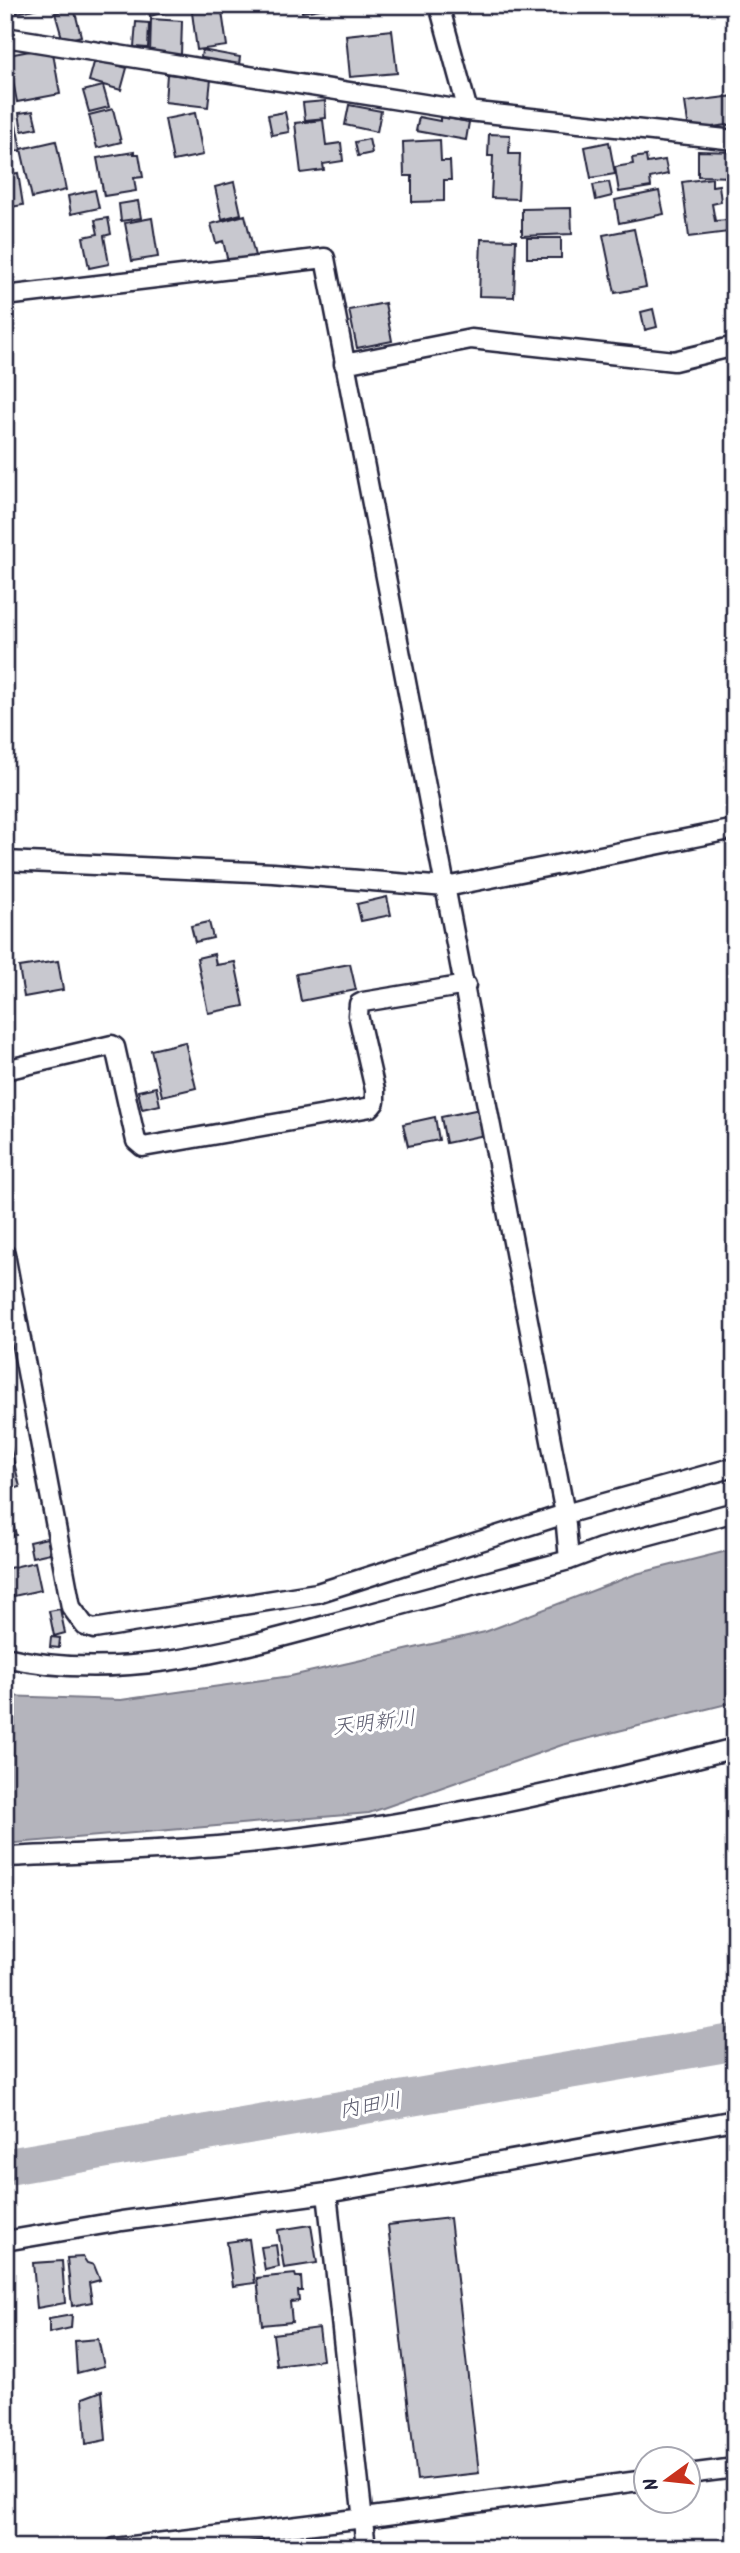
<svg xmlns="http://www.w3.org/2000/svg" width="740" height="2553" font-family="Kalam,'Klee One',sans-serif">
  <rect width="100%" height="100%" fill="#fff"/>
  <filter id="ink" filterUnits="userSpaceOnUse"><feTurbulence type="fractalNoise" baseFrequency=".0143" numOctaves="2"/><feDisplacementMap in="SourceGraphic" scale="14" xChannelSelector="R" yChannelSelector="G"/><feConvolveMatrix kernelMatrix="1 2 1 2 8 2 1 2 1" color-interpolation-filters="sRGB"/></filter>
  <g filter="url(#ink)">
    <path fill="#b4b4bc" stroke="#7a7a88" stroke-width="2" d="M735,1549V1702L562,1745L369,1813L5,1844V1696L121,1700L291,1676L485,1632L636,1574Z"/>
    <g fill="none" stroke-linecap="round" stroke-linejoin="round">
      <path stroke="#b4b4bc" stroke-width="37" d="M5,2167L735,2042"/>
    </g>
    <path fill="#c8c8cf" stroke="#22223b" stroke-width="2" d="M15,5H41L42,7L17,13Z
      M147,5H176L177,9L150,16Z
      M191,5H221L227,46L197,50Z
      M301,5H339V6L302,12Z
      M74,8L81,36L63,41L55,13Z
      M151,19L182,21L181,55L150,54Z
      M136,22L149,23L148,48L134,47Z
      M392,30L397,73L350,77L346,35Z
      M52,47L60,94L17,102L8,55Z
      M202,50L240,57L238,72L200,64Z
      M95,59L127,68L121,90L89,81Z
      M167,74L211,79L208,107L165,102Z
      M103,86L109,107L89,112L83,91Z
      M735,96V124L689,130L685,102Z
      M325,101L326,118L305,120L303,103Z
      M349,105L381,111L377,132L345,125Z
      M13,109L21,150L5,153V111Z
      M113,109L121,142L97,148L89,115Z
      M33,111L37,128L22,131L19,113Z
      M285,112L289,132L272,135L268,115Z
      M195,113L203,155L173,161L165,119Z
      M419,117L440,121V117L469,122L466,140L416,131Z
      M323,120L326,145L341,143L343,161L323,164L324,170L301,173L295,123Z
      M489,134L510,135L509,154H520L518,199L491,198L493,156H488Z
      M369,139L372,153L358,156L355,142Z
      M440,140L441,161H450L451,180H444V201L412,202V176H404L403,142Z
      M56,141L66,190L32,198L21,149Z
      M609,142L615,174L591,178L585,147Z
      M698,151L735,152V177L698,176Z
      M134,152V154H139L143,177L134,178L136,191L104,196L97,158Z
      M646,156L647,163L665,160L668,174L650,178L651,187L619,192L615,167L633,164L632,158Z
      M18,173L23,205L5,208V175Z
      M712,178V186L719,185L721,202L712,204L715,221L727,220L729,232L689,237L682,182Z
      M234,182L241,214L222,219L215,187Z
      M609,182L612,196L596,200L593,185Z
      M95,190L99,208L71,214L68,196Z
      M659,191L664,214L619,223L615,200Z
      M138,201L141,218L121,221L119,204Z
      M571,208L572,234L522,236V209Z
      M245,215L255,256L228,262L223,241L216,243L211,224Z
      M108,218L111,234L104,236L109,264L89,268L83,237L98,234L95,220Z
      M152,218L158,257L132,261L125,223Z
      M634,229L646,287L615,293L603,235Z
      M527,238H561V258H527Z
      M481,239L516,240L514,297L479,296Z
      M385,303L392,341L357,348L349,310Z
      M653,309L657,327L645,330L641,312Z
      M387,897L391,915L361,921L357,904Z
      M209,922L213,938L195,942L191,926Z
      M5,926L10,948H5Z
      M214,954L216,965L235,962L244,1006L208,1013L197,958Z
      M58,961L63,990L24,997L19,967Z
      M350,964L356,990L301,1001L296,974Z
      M185,1042L196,1088L162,1096L151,1050Z
      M156,1087L160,1105L142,1109L138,1091Z
      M480,1109L485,1135L446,1143L441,1117Z
      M435,1117L439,1140L408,1146L403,1124Z
      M10,1446L20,1487L5,1491V1447Z
      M13,1523L16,1535L5,1537V1527Z
      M47,1538L50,1553L32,1557L29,1542Z
      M35,1562L41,1590L9,1597L5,1569Z
      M60,1609L65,1633L54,1636L49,1611Z
      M51,1637L60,1638L59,1648L50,1647Z
      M450,2218L479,2473L417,2480L388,2225Z
      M311,2225L317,2263L284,2268L278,2230Z
      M249,2239L255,2283L233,2286L227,2242Z
      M276,2245L279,2267L265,2270L261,2247Z
      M83,2257L87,2263L94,2265L100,2280L89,2283L92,2302L72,2306L67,2258Z
      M62,2261L65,2303L37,2308L33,2263Z
      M295,2274L296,2277H301L302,2291H298L299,2301L290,2302L292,2322L262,2325L257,2278Z
      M72,2315L71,2328L49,2333V2319Z
      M319,2328L323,2360L277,2366L273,2334Z
      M98,2339L104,2366L77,2373L75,2341Z
      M102,2391L106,2440L86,2444L83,2398Z"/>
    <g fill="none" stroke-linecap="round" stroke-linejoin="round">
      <defs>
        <path id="minor" d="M439,5L468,111
          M5,37L468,111L735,140
          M5,296L325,258L565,1514L569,1560
          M344,364L471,339L674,361L735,346
          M5,861L273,873L446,887L735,829
          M5,1070L112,1045L115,1047L136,1141L143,1147L371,1107L375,1102V1090L358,1015L359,1004L363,1002L466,985
          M5,1254L71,1607L85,1626L94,1629L317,1593L565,1514L735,1467
          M5,1657C121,1684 237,1649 349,1619C422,1599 496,1580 569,1560L601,1548L735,1512
          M5,1857C79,1853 154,1852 228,1845C399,1830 569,1791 735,1748
          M327,2193L366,2548
          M5,2241L122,2221L327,2193L735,2120
          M688,2474L735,2468
          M115,2548L364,2518L646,2480"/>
      </defs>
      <use href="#minor" stroke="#22223b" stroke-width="23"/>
      <use href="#minor" stroke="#fff" stroke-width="18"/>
    </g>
  </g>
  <g text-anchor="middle" stroke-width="6" stroke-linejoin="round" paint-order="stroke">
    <g font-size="21" font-style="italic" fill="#5c5c6f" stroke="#fff">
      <text transform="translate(374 1722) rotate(-7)" y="7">天明新川</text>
      <text transform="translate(370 2105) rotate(-10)" y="7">内田川</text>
    </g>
  </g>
  <rect width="740" height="2553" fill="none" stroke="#fff" stroke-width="28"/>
  <rect x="14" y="14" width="712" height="2525" fill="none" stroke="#22223b" stroke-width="2.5" filter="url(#ink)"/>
  <g transform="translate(667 2480) rotate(255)"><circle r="33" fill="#ffffff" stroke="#a7a7b1" stroke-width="2"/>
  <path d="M0-5L12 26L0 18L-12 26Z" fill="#c8321e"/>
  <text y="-10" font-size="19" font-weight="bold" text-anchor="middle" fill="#22223b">N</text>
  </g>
</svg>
